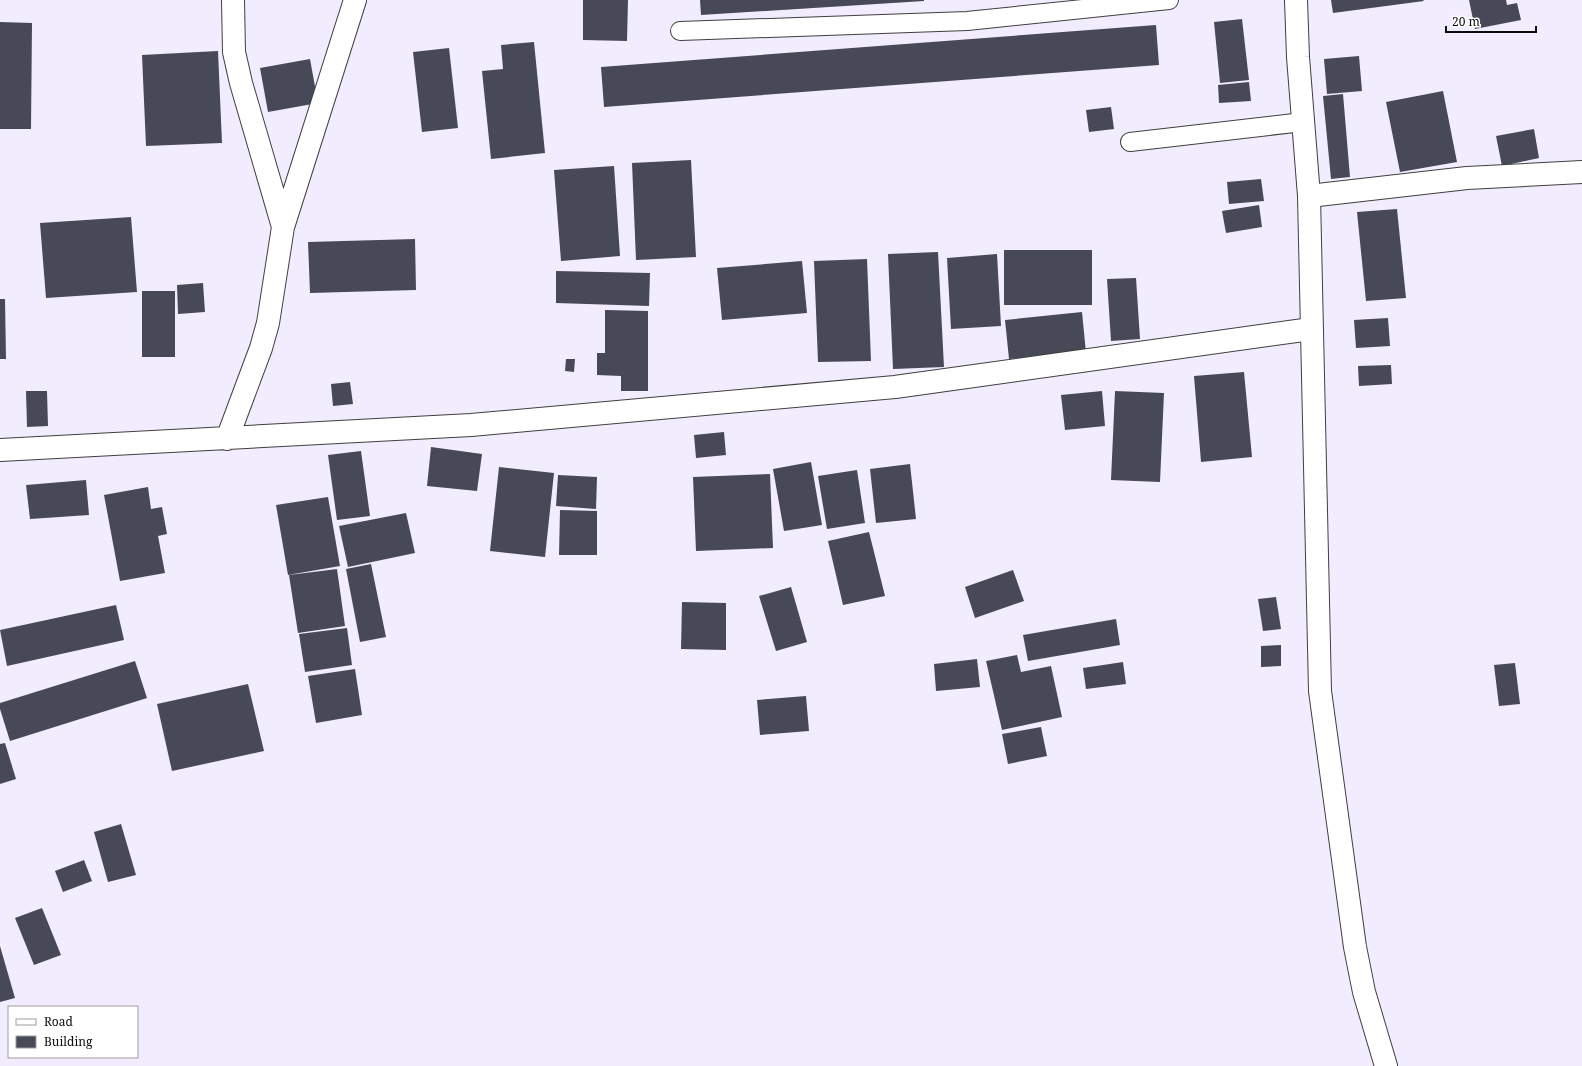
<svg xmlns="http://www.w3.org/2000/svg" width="1582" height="1066" font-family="'Noto Serif',serif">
  <rect width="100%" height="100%" fill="#f2ecff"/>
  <path fill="#484956" d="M583,0H628L627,41L583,40Z
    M700,0H924V1L701,15Z
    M1331,0H1423L1424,1L1333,13Z
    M1469,0H1506L1507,5L1517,3L1521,20L1475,29Z
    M1242,19L1249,80L1220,83L1214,22Z
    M0,22L32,23L31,129H0Z
    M1156,25L1159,65L604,107L601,67Z
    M534,42L545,153L491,159L482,71L503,69L501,45Z
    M449,48L458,128L422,132L413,52Z
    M218,51L222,143L146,146L142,55Z
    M1359,56L1362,91L1327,94L1324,59Z
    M310,59L318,103L268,112L260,68Z
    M1249,82L1251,101L1219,103L1218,85Z
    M1443,91L1457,162L1400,172L1386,102Z
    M1343,94L1350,177L1331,179L1323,96Z
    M1111,107L1114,129L1089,132L1086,110Z
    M1534,129L1539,158L1502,166L1496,136Z
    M691,160L696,257L636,260L632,163Z
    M614,166L620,256L561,261L554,170Z
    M1261,179L1264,201L1229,204L1227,182Z
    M1259,205L1262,227L1226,233L1222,211Z
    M1397,209L1406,298L1366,301L1357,212Z
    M131,217L137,292L46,298L40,223Z
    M415,239L416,290L310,293L308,242Z
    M1004,250H1092V305H1004Z
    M938,252L944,367L893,369L888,254Z
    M997,254L1001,326L951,329L947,258Z
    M867,259L871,361L818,362L814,261Z
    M802,261L807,313L722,320L717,268Z
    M556,271L650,273L649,306L556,303Z
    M1136,278L1140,339L1111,341L1107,279Z
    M203,283L205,312L178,314L177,285Z
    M142,291H175V357H142Z
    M0,299H5L6,359H0Z
    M605,310L648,311V391H621V376L597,375V353H605Z
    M1082,312L1086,353L1009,359L1005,320Z
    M1388,318L1390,346L1356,348L1354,320Z
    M566,359H575L574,372L565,371Z
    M1391,365L1392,384L1359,386L1358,366Z
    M1244,372L1252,457L1201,462L1194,376Z
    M350,382L353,404L333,406L331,384Z
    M26,391H47L48,426L27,427Z
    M1102,391L1105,426L1065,430L1061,395Z
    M1115,391L1164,393L1160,482L1111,480Z
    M724,432L726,455L696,458L694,435Z
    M431,447L482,454L477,491L427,486Z
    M361,451L370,516L337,520L328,455Z
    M811,462L822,525L784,531L773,469Z
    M910,464L916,519L876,523L870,469Z
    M499,467L554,473L545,557L490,551Z
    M857,470L865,523L827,529L818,476Z
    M770,474L773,548L696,551L693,477Z
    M558,475L597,477L596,509L556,506Z
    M86,480L89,515L30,519L26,485Z
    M148,487L151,509L162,507L167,534L158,536L165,573L120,581L104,495Z
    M328,497L340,566L288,575L276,505Z
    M560,510L597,511V555H559Z
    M406,513L415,553L348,567L339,526Z
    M869,532L885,596L843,605L828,541Z
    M371,564L386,637L360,642L346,569Z
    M337,569L345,626L298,633L289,575Z
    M1013,570L1024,601L975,618L965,587Z
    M791,587L807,642L776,651L759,596Z
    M1276,597L1281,629L1263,631L1258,599Z
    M682,602L726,603V650L681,649Z
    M116,605L124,640L7,666L0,630Z
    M1116,619L1120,645L1028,661L1023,635Z
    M347,628L352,665L305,672L299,634Z
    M1281,645V666L1261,667V646Z
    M1017,655L1021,672L1051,666L1062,717L1002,730L986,661Z
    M977,659L980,687L936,691L934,664Z
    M135,661L147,698L10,741L0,709V703Z
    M1123,662L1126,684L1086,689L1083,668Z
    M1515,663L1520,704L1499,706L1494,665Z
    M355,669L362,715L316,723L308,676Z
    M248,684L264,751L172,771L157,704Z
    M806,696L809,731L760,735L757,700Z
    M1041,727L1047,756L1008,764L1002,734Z
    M5,743L16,779L0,784V744Z
    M121,824L136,875L108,882L94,832Z
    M84,860L92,881L63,892L55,871Z
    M42,908L61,955L34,965L15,918Z
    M0,946L15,998L0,1002Z"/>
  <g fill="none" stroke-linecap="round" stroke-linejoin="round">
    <defs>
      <path id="service" d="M680,31L967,21L1169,0
        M1130,142L1303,122"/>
      <path id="minor" d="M233,0L234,52L241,83L283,227
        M1309,196L1467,178L1582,172
        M227,439L261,348L268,323L283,227L355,0
        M0,450L471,425L895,387L1311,329"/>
      <path id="tertiary" d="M1296,0L1298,57L1309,196L1320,691L1355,947L1364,992L1386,1066"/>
    </defs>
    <use href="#service" stroke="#3f3f3f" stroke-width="20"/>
    <use href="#minor" stroke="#3f3f3f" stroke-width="24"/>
    <use href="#tertiary" stroke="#3f3f3f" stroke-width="24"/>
    <use href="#service" stroke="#fff" stroke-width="18"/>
    <use href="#minor" stroke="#fff" stroke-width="22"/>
    <use href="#tertiary" stroke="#fff" stroke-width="22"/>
  </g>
  <rect x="8" y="1006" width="130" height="52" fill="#ffffff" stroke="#9e9e9e"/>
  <rect x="16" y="1019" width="20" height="6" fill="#ffffff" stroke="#9e9e9e"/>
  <text x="44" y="1026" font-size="12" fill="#0c0c0c">Road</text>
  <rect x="16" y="1036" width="20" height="12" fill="#484956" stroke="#9e9e9e"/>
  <text x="44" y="1046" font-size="12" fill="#0c0c0c">Building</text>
  <path d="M1446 26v6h90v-6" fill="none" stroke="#0c0c0c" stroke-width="2"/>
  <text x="1452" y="26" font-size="12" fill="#0c0c0c" stroke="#ffffff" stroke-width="3" paint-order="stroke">20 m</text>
</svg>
